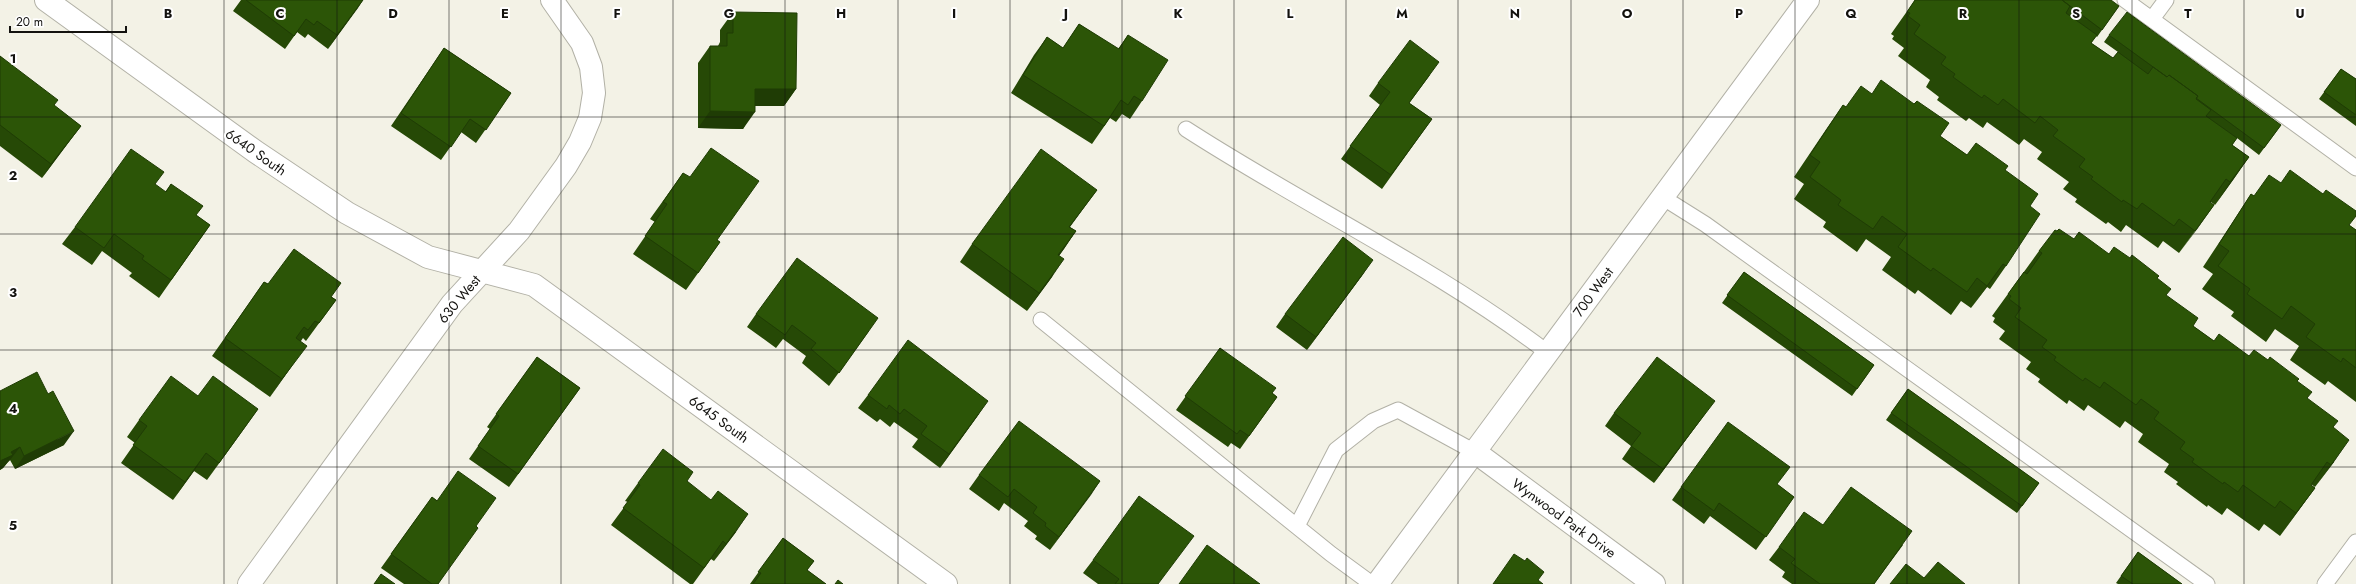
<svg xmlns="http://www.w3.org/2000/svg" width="2356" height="584" font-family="Jost,sans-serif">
  <rect width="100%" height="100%" fill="#f3f2e6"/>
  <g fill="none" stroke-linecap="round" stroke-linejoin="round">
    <defs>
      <path id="service" d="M2125,0L2356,168
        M2152,19L2166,0
        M1186,129C1305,206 1435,267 1548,353
        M1662,197L1705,224L2207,584
        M1041,320L1331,554L1372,584
        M1297,526L1336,450L1373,421L1398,410L1475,452
        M2325,584L2356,542"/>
      <path id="minor" d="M46,0L256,152L347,213L428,257L534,285L946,584
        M1475,452L1654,584
        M249,584L452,304L519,231L566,166L580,142L590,118L594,93L591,67L582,43L552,0"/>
      <path id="secondary" d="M1377,584L1808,0"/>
    </defs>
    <use href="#service" stroke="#b2b1a6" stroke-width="17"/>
    <use href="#minor" stroke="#b2b1a6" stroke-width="24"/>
    <use href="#secondary" stroke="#b2b1a6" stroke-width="24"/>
    <use href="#service" stroke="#fff" stroke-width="15"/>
    <use href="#minor" stroke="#fff" stroke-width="22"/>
    <use href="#secondary" stroke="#fff" stroke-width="22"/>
  </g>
  <path fill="#264906" d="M241,0H363L328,49L308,34L305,38L297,32L285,49L233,11Z
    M1915,0L2119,6L2097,37L2096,36L2091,43L2113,58L2118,52L2104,42L2109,35L2281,125L2259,155L2237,138L2232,145L2249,157L2233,180L2215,205L2211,202L2210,203L2214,205L2179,253L2163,241L2158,248L2126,225L2121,232L2108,222L2106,224L2075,202L2077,199L2063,189L2069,182L2037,159L2042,152L2024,139L2019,145L1987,122L1983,128L1969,118L1966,121L1937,100L1939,97L1926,87L1930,80L1898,56L1904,48L1892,39L1894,36L1891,34Z
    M733,12L796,89L784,106H755L743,129L698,128V63L710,46H718L720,42V30Z
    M1079,24L1118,49L1128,35L1142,101L1130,119L1122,114L1116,122L1110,118L1092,144L1011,93L1034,55L1047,37L1063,48Z
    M444,48L511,93L476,143L461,132L441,160L391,126Z
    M0,56L54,106L81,126L42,178L0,146Z
    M2341,69L2356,79V126L2319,99Z
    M1430,75L1409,103L1432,119L1382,189L1341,159L1380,105L1369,96L1378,83Z
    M1872,94L1940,136L1967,155L2005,170L2030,207L2006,266L1990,289L1987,287L1971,308L1961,301L1951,315L1918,290L1915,294L1882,270L1891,257L1866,239L1857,252L1823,227L1826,222L1794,199L1804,184L1794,177L1827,128L1843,105L1846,107Z
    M683,173L717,240L720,242L686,290L633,254L655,222L650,219Z
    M2281,183L2350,226L2356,230V402L2328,381L2325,385L2290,360L2299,346L2275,329L2266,342L2231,316L2234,312L2202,289L2213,274L2203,267L2236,217L2251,194L2254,196Z
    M171,184L196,215L210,225L159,298L129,276L132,273L102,251L92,265L62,244L75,227L155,185L165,192Z
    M1097,190L1070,227L1076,231L1059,256L1052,277L1027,311L960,262L972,244Z
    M2057,231L2074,239L2109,254L2157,278L2166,296L2193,326L2214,341L2249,356L2297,381L2307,398L2333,428L2334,462L2315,487L2311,484V485L2315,488L2280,536L2264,524L2259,531L2227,508L2222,515L2208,505L2207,507L2176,484L2178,482L2164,472L2169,464L2138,442L2143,434L2125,421L2120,428L2088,405L2084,411L2069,400L2067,404L2038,382L2040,379L2026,369L2031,362L1999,339L2005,331L1993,322L1995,318L1992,316L2039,251Z
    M1744,272L1874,365L1852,396L1722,303Z
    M1364,273L1307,350L1276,327L1285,314Z
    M264,282L268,284L332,297L336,300L306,341L303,338L301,341L294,363L270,397L212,356Z
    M756,314L869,331L829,386L802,363L806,356L783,339L776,348L747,327Z
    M1220,348L1277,397L1240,449L1231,443L1228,447L1176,410Z
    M537,357L580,388L509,487L469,459L490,429L487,427Z
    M1908,389L2039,483L2017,513L1886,420Z
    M0,391L64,445L15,469L10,460L8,462L3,468L0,470Z
    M868,395L979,414L940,468L912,447L918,439L894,422L890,427L880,419L877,422L858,408Z
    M198,396L258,409L207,480L194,471L173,500L121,463L135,443L127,437L139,420Z
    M1614,413L1705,414L1654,483L1622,459L1631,446L1605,426Z
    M979,475L1100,481L1050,550L1035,539L1037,536L1024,526L1028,521L1004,503L999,511L969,489Z
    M687,481L736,532L714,561L711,559L693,584H690L611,525L628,502L625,501L638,483Z
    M1778,485L1794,497L1756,550L1710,516L1704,524L1672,500L1681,487Z
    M432,497L476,526L438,584H404L381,568Z
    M1823,525L1903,545L1874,584H1792L1782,577L1785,572L1769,560L1779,547Z
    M783,538L814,561L807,570L826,584H750Z
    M2138,552L2182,584H2118L2116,583Z
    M1093,560L1159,584H1098L1083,573Z"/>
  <path fill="#1f3c05" d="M363,0L358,8L328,49L337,35Z
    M755,89H796L784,106H743Z
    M710,111L755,112L743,129L698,128Z
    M81,126L71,139L42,178L51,164Z
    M2249,157L2233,180L2215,205L2230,182Z
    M2214,205L2198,228L2179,253L2195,231Z
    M1076,231L1064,249L1046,273L1058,255Z
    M1064,259L1052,277L1027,311L1039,293Z
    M1373,260L1364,273L1307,350L1316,337Z
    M2003,264L1987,287L1971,308Z
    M307,346L294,363L270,397L282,379Z
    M988,401L979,414L940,468L949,454Z
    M1715,401L1705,414L1654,483L1663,469Z
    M258,409L246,426L207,480L219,463Z
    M74,431L64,445L15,469L24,456Z
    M2349,440L2334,462L2315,487L2331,465Z
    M20,447L10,460L8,462L3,468L0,470V461L11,452Z
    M206,453L194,471L173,500L185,482Z
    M1100,481L1091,495L1050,550L1059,537Z
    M2315,488L2299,510L2280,536L2296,513Z
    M748,514L736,532L714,561L726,544Z"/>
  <path fill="#2c5507" stroke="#1f3c05" d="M246,0H363L337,35L317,21L314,25L306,19L294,36Z
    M1915,0H2062L2070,6L2066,13L2097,35L2091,43L2113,58L2118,52L2148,74L2153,67L2167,77L2169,75L2198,96L2196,99L2211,110L2206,116L2237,138L2232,145L2249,157L2230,182L2226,179L2210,202L2214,205L2195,231L2179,219L2174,226L2142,203L2137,209L2123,200L2122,202L2091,179L2093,177L2079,167L2085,159L2053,136L2058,130L2040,116L2035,123L2003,99L1998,105L1984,95L1982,98L1953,77L1955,74L1941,64L1946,57L1914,34L1920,25L1908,16L1910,13L1907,12Z
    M2062,0H2111L2119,6L2102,30Z
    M733,12L797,13L796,89H755V112L710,111V46H727V33H733Z
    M2127,12L2281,125L2264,148L2196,98L2198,96L2169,75L2167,77L2109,35Z
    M1079,24L1119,49L1128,35L1168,60L1142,101L1134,96L1128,105L1121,100L1104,126L1023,75L1047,37L1063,48Z
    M1410,40L1439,62L1409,103L1432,119L1391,175L1350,146L1390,92L1378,83Z
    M444,48L511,93L486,130L470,119L451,147L401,113Z
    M0,56L58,100L54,105L81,126L51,164L0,125Z
    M2341,69L2356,79V115L2324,92Z
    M1881,80L1914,104L1917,101L1949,123L1940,136L1967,155L1976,143L2008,166L2005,170L2038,194L2030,206L2040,214L2006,266L2003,264L1987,286L1977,278L1967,292L1933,268L1931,271L1898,247L1907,234L1882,216L1873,229L1838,205L1841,200L1810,177L1820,162L1810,155L1843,105L1846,107L1861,86L1872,94Z
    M711,148L759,181L717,240L720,242L698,273L645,236L667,204L663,202L683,173L690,177Z
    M131,149L164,172L155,184L166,192L171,184L203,206L196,215L210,225L171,280L142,259L144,256L114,234L104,248L75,227Z
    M1041,149L1097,190L1069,227L1076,231L1058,255L1064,259L1039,293L972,244Z
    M2290,170L2323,194L2326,190L2356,211V216L2349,225L2356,230V368L2343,358L2341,362L2306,337L2315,324L2291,306L2282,319L2247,294L2250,289L2218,266L2229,251L2219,244L2251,194L2254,196L2269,175L2281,183Z
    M2059,229L2074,239L2079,232L2109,254L2114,247L2130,258L2132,255L2159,276L2157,278L2171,289L2166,295L2198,318L2193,326L2214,341L2219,334L2249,356L2254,350L2268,360L2270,357L2299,379L2297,381L2312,392L2307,398L2338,421L2333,427L2349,440L2331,465L2327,462L2311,485L2315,488L2296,513L2280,501L2275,508L2243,485L2238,492L2224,482L2223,484L2192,462L2194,459L2180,449L2185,442L2154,419L2159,412L2141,399L2136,405L2104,382L2100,388L2085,378L2083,381L2054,360L2056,357L2042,347L2047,340L2015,317L2021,308L2009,299L2011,296L2008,294L2024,272L2027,274L2042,253L2039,251L2055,230L2057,231Z
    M1343,237L1373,260L1316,337L1285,314Z
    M294,249L341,283L331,297L336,300L319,323L315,321L308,330L304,327L296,338L307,346L282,379L225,338L264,282L268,284Z
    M797,258L878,318L839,373L811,349L816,343L792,325L785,335L756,314Z
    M1744,272L1874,365L1857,389L1727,295Z
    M908,340L988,401L949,454L921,434L927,426L904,409L900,414L889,405L887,409L868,395Z
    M1220,348L1276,388L1272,393L1277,397L1249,436L1240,430L1237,434L1185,396Z
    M537,357L580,388L518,474L478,446L499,416L496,414Z
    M1657,357L1715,401L1663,469L1631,446L1641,433L1614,413Z
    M37,372L48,394L53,391L74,431L24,456L20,447L11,452L13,455L0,461V391Z
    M171,376L198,396L213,376L258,409L219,463L206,453L185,482L133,445L147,426L139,420Z
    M1908,389L2039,483L2022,506L1891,413Z
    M1019,421L1100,481L1059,537L1045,526L1046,523L1033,513L1037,507L1014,489L1008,497L979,475Z
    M1728,422L1790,467L1777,484L1794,497L1766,537L1719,503L1714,511L1681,487Z
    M663,449L693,472L687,481L711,500L718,491L748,514L726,544L723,541L704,568L623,508L640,485L638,483Z
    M458,471L496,498L476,526L478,528L438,584H432L391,554L432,497L437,501Z
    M1851,487L1912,531L1874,584H1820L1791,563L1795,559L1779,547L1804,512L1823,525Z
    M1139,496L1194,536L1158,584H1115L1119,579L1093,560Z
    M783,538L814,561L807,570L826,584H753L761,573L758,572Z
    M1207,545L1260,584H1179Z
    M2138,552L2182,584H2133L2121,576Z
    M1514,554L1525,561L1527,558L1544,572L1538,580L1543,584H1493Z
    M1938,562L1965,584H1890L1906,564L1924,578Z
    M381,574L395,584H374Z
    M838,580L843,584H835Z"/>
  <path fill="none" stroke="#13120f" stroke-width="1" stroke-opacity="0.55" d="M112,0V584M224,0V584M337,0V584M449,0V584M561,0V584M673,0V584M785,0V584M898,0V584M1010,0V584M1122,0V584M1234,0V584M1346,0V584M1458,0V584M1571,0V584M1683,0V584M1795,0V584M1907,0V584M2019,0V584M2132,0V584M2244,0V584M0,117H2356M0,234H2356M0,350H2356M0,467H2356"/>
  <g text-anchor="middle" stroke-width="4" stroke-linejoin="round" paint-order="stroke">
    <g font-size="14" fill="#13120f" stroke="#fff">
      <text transform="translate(256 152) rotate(35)" y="5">6640 South</text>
      <text transform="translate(1593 292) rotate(-54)" y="5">700 West</text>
      <text transform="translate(459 299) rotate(-50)" y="5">630 West</text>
      <text transform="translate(719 419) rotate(36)" y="5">6645 South</text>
      <text transform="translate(1564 518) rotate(36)" y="5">Wynwood Park Drive</text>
    </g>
  </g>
  <g font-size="13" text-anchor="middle" font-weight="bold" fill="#13120f" stroke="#fff" stroke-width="4" stroke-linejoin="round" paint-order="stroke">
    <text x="168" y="18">B</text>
    <text x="280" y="18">C</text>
    <text x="393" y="18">D</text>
    <text x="505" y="18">E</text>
    <text x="617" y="18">F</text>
    <text x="729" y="18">G</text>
    <text x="841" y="18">H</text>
    <text x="954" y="18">I</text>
    <text x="1066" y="18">J</text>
    <text x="1178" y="18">K</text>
    <text x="1290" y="18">L</text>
    <text x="1402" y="18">M</text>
    <text x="1515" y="18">N</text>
    <text x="1627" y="18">O</text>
    <text x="1739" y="18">P</text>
    <text x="1851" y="18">Q</text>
    <text x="1963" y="18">R</text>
    <text x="2076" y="18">S</text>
    <text x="2188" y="18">T</text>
    <text x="2300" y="18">U</text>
    <text x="13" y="63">1</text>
    <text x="13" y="180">2</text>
    <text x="13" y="297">3</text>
    <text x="13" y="413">4</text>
    <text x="13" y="530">5</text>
  </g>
  <path d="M10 26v6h116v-6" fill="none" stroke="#13120f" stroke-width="2"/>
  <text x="16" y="26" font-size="12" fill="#13120f" stroke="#ffffff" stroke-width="3" paint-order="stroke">20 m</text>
</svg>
